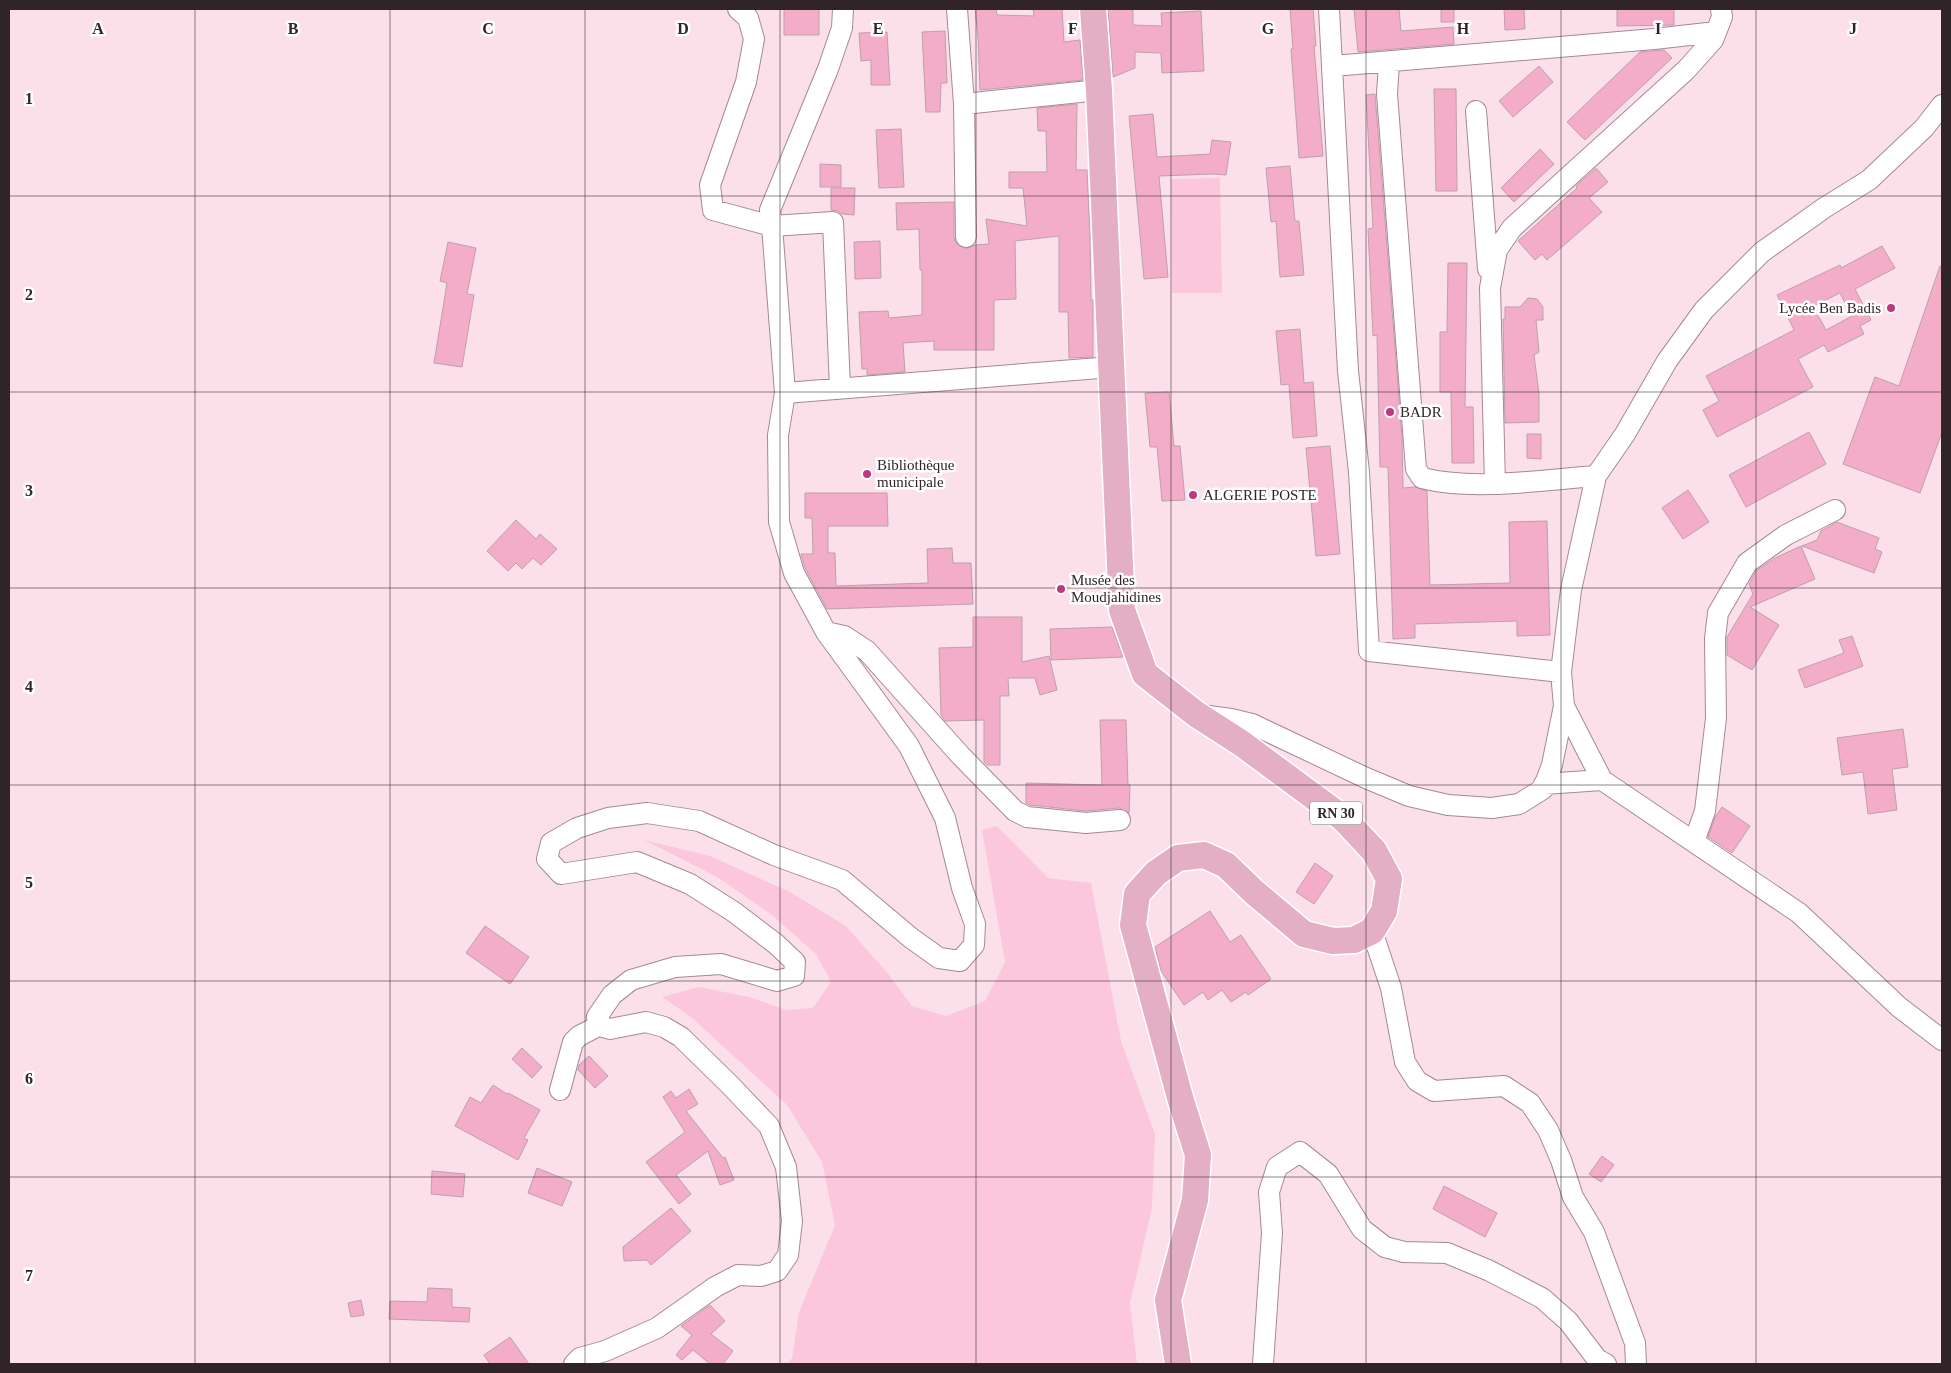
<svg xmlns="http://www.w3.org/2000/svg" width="1951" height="1373" font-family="Georgia,serif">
  <rect width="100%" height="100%" fill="#fbe0ea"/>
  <path fill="#fcc7dc" d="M1220,178L1222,293H1172L1171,179Z
    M997,826L1048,878L1091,883L1121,1041L1155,1134L1152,1208L1130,1303L1137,1364H787L792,1358L799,1312L835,1225L822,1162L787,1105L691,1017L662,997L699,987L749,997L786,1010L813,1008L831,982L816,954L772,915L719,878L644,840L710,856L790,892L846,926L889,975L912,1006L946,1016L985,1001L1005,962L982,830Z"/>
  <path fill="#f3adc9" stroke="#bf9fab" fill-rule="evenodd" d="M784,9H819V35H784Z
    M975,9H996L997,15L1034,16L1033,9H1062L1064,42L1080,40L1083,80L980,90L978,37Z
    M1108,9H1133V25L1162,26L1161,13L1201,11L1204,71L1162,73L1161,53L1135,52V68L1113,77Z
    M1290,9H1313L1316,46H1314L1323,156L1299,158L1291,49H1293Z
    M1354,9H1399L1401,31L1453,27L1454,44L1358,52Z
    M1441,9H1454V22H1441Z
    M1504,9H1524L1525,29L1505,30Z
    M1617,9H1674V25L1617,26Z
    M945,31L947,83H941L940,112H926L922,32Z
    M887,32L890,85H871V60L861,61L859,33Z
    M1664,50L1672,58L1585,140L1567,122L1640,52Z
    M1539,66L1553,82L1513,117L1499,101Z
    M1434,89H1456L1457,191H1436Z
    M1375,94L1402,437L1403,488L1415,487L1427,491L1430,585L1510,583L1509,522L1547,521L1550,635L1517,636V621L1415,624V638L1393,639L1388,467H1380L1377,335L1373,336L1368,229L1373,228L1366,95Z
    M1077,104L1076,170H1087L1090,235L1091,300H1093V357L1069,358L1068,312H1059V236L1015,241L1016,299L994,300V350H934V341L903,343L905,372L867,375V369H862L859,312L888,311L889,318L922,315V270H920L919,229L897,230L896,203L954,202V238L956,243L966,249L975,245L989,244L986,219L1027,226L1023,188H1009V172H1047L1046,131H1038L1037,108Z
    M1153,114L1157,157L1210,154L1212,140L1231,142L1226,175L1213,174L1159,176L1168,277L1144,279L1129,116Z
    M901,129L904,187L879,188L876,130Z
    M1540,149L1554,164L1514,202L1501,188Z
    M820,164L841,165V187H820Z
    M1290,166L1295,221H1299L1304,275L1280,277L1276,221L1271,222L1266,168Z
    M1595,169H1597L1608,182L1589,198L1602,212L1547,260L1542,254L1535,260L1518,241L1577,188L1576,186Z
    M831,188H855L854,215L842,214L838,211L831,210Z
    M880,241L881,278L855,279L854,242Z
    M448,242L476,248L467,294L474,295L462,367L434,363L447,283L440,281Z
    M1882,246L1895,268L1855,289L1871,320L1860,326L1864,334L1828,352L1824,345L1798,359L1813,387L1717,437L1703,410L1719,401L1706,376L1794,330L1777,295L1840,265L1841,268ZM1840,293L1852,316L1826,330L1813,306Z
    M1448,263H1467L1465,407H1473L1474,463H1452L1451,392H1440V332H1447Z
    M1940,266L1942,267V432L1920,493L1843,464L1875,377L1899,386Z
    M1528,298L1537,299L1543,307V320H1536L1539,352L1534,355L1539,394V422L1505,423L1503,319H1505V307H1520Z
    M1300,329L1304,383L1313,382L1317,436L1293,438L1289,384L1281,385L1276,331Z
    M1169,392L1174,446H1180L1185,500L1162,501L1157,447H1150L1145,393Z
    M1809,432L1826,464L1746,507L1729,475Z
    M1527,434H1541V459L1527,458Z
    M1330,446L1340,554L1316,556L1306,448Z
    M1688,490L1709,522L1683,539L1662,508Z
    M805,493H887L888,526H828V553H835L836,586L928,583L927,549L952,548L953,563H971L973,604L827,609L805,568L801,554H813L812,518H805Z
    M516,520L536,539L540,534L557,549L541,565L533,558L522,569L516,563L508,571L487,551Z
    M1837,522L1879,538L1875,549L1882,552L1874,573L1802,546L1817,540L1821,531Z
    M1801,546L1815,579L1750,607L1779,625L1752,670L1727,655V637L1753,594L1749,584L1756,571L1775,558Z
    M973,617H1022V662L1049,656L1057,690L1040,695L1035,678H1008L1009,696H1000V765H987L984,762V720L945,721L941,715L939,648L973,647Z
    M1112,627L1123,657L1051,660L1050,629Z
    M1852,636L1863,666L1805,688L1798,670L1844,653L1839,640Z
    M1100,720H1126L1128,785H1130L1129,813L1119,808L1086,811L1030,805L1026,803V783L1102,785Z
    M1903,729L1908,767L1892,769L1897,810L1868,814L1863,772L1842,775L1837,738Z
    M1722,807L1750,826L1732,853L1708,837L1715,817Z
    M1315,863L1333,876L1314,904L1296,892Z
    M1210,911L1230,942L1241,935L1271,979L1248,995L1246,992L1231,1002L1222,990L1208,1000L1203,992L1184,1005L1161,971L1155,947Z
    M485,926L529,957L510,984L466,953Z
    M522,1048L542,1067L532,1078L512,1059Z
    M589,1056L608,1076L595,1088L578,1070L579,1065Z
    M493,1085L507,1094L508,1093L540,1110L524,1138L528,1140L518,1160L455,1126L470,1097L481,1103Z
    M689,1089L698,1104L686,1111L723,1158L725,1157L734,1180L720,1185L708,1151L676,1175L691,1194L679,1204L646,1162L685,1132L663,1097L671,1091L676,1098Z
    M1602,1156L1614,1165L1601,1182L1589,1174Z
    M537,1168L572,1182L562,1206L528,1193Z
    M432,1171L465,1174L463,1197L431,1194Z
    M1444,1186L1497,1213L1485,1237L1433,1209Z
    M671,1208L691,1231L651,1265L647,1260L624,1261L623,1247Z
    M428,1288L452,1289V1307L470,1308L469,1322L389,1319L390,1301L427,1302Z
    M361,1300L364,1315L351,1317L348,1303Z
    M710,1305L725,1321L711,1334L733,1351L723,1364H710L693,1350L682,1360L676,1355L692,1335L681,1326Z
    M510,1337L529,1364H490L484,1355Z"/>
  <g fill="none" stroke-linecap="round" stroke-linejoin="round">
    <defs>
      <path id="minor" d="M957,9L964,104L966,237
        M1329,9L1348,371L1359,472L1369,651L1561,672
        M1389,63L1387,94L1416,469L1422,478C1472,491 1544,480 1596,476
        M1333,66L1654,39L1716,32
        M964,104L1099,90
        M1476,111L1488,269
        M840,388L833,222L772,226L770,210L828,69L842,28L843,9
        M785,393L1112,367
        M1495,484L1490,288L1497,250L1512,228L1686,70L1713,40L1722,17L1721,9
        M826,632L844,636L867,651L961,756L1015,811L1027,817L1086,823L1120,820
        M1201,715L1231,719L1252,724L1366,778L1409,796L1448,805L1492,808L1519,804L1543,789L1552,765L1564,706L1561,672L1571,590L1596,476L1625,434L1667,361L1704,310L1762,252L1824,208L1869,180L1924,128L1942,105
        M1602,780L1799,913L1899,1007L1942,1040
        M1544,784L1602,780L1564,706
        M1694,842L1705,811L1716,718L1715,638L1718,613L1747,563L1786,535L1835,510
        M1372,931L1391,988L1405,1062L1417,1081L1434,1091L1504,1086L1530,1103L1548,1130L1561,1160L1573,1197L1594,1232L1635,1343L1636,1364
        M560,1090L573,1042L579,1036L600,1025
        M574,1364L580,1358L605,1351L657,1328L715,1287L738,1275L761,1276L777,1271L788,1255L792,1221L786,1167L769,1126L730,1085L681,1037L664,1027L646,1022L610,1029L603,1027L597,1017L612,995L631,980L675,967L721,964L777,981L794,976L795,962L776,944L734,912L690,884L637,862L561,874L547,859L551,843L577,828L608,818L647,813L699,821L774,855L842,880L911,938L939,958L960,961L974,945L975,924L962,888L945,818L909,746L826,632L794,573L779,522L778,435L785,393L772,226L713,210L710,185L746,82L754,39L748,18L738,9
        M1263,1364L1272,1233L1269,1192L1277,1167L1300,1152L1328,1174L1362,1229L1385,1247L1404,1252L1447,1253L1490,1271L1542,1298L1568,1321L1597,1359L1606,1364"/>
      <path id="major" d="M1093,9L1099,90L1122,610L1145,674L1196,714L1241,743L1344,819L1374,851L1389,879L1384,911L1372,931L1354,940L1333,941L1304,934L1254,892L1226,865L1204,855L1178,858L1156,873L1137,894L1133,925L1181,1101L1198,1155L1195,1200L1168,1300L1178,1364"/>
    </defs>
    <use href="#minor" stroke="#a68893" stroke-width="22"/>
    <use href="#major" stroke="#fff" stroke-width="29"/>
    <use href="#minor" stroke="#fff" stroke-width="20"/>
    <use href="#major" stroke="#e4afc5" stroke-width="26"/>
  </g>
  <path fill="none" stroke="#302429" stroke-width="1" stroke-opacity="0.55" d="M195,9V1364M390,9V1364M585,9V1364M780,9V1364M976,9V1364M1171,9V1364M1366,9V1364M1561,9V1364M1756,9V1364M9,196H1942M9,392H1942M9,588H1942M9,785H1942M9,981H1942M9,1177H1942"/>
  <g fill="#bd387c" stroke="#fff" stroke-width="2">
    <circle cx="1891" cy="308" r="5"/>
    <circle cx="1390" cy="412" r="5"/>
    <circle cx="867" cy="474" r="5"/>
    <circle cx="1193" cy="495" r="5"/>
    <circle cx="1061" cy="589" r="5"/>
  </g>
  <g text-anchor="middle" stroke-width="5" stroke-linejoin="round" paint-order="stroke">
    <rect fill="#fff" stroke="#6e6669" stroke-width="1" x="1310" y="801.5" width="52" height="23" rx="4"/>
    <g font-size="14" font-weight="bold" fill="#302429">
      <text x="1336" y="818">RN 30</text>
    </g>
    <g font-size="15" fill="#302429" stroke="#fff" text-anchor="start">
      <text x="1881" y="313" text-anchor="end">Lycée Ben Badis</text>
      <text x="1400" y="417">BADR</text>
      <text x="877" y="470">Bibliothèque<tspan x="877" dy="17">municipale</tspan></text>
      <text x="1203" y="500">ALGERIE POSTE</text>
      <text x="1071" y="585">Musée des<tspan x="1071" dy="17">Moudjahidines</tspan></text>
    </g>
  </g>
  <g font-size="16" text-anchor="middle" font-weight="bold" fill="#302429" stroke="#fff" stroke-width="5" stroke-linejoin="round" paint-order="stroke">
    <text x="98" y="34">A</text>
    <text x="293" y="34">B</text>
    <text x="488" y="34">C</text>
    <text x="683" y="34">D</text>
    <text x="878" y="34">E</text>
    <text x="1073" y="34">F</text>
    <text x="1268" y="34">G</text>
    <text x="1463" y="34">H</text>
    <text x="1658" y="34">I</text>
    <text x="1853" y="34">J</text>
    <text x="29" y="104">1</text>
    <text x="29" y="300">2</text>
    <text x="29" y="496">3</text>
    <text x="29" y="692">4</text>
    <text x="29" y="888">5</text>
    <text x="29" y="1084">6</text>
    <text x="29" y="1281">7</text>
  </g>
  <rect width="1951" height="1373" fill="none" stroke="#302429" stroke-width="20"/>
</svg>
